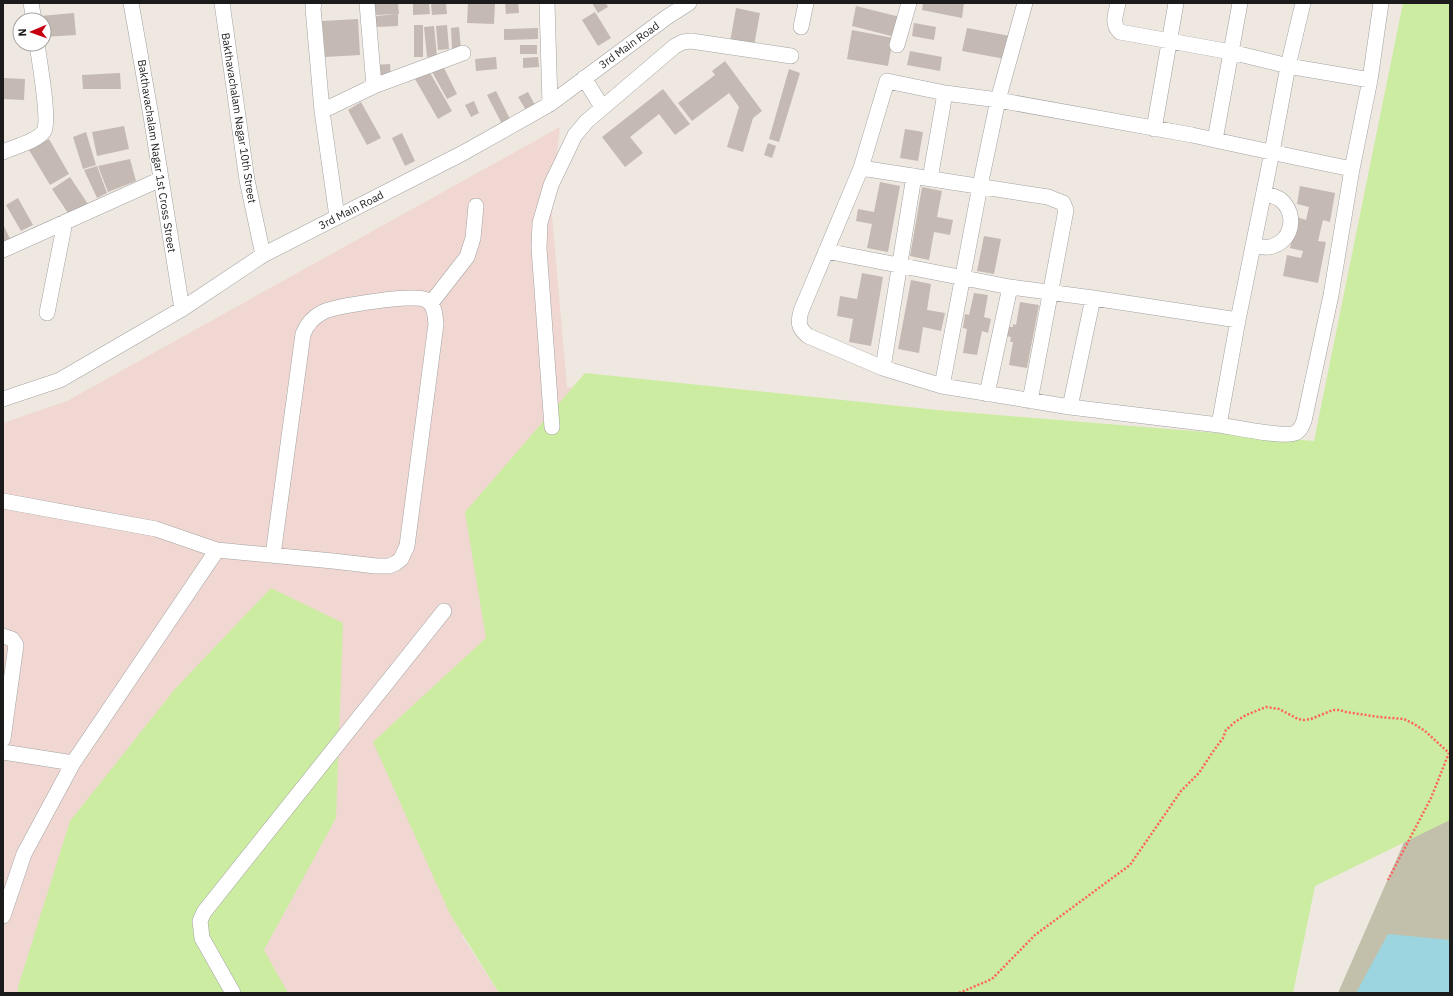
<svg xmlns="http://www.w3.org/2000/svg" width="1453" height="996" font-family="'IBM Plex Sans',sans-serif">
  <rect width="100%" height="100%" fill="#eee8e0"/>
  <path fill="#f1d7d1" d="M560,127L551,204L567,387L601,389L645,630L462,936L499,993H3V423L67,401Z"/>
  <path fill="#c2c0ab" d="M1450,737V993H1338Z"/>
  <path fill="#cceca1" d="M1403,3H1450V820L1315,886L1293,993H499L450,914L373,742L486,638L465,512L585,373L937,410L1314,441Z
    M271,588L343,623L336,818L264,950L288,993H18V987L70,821L175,689Z"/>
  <path fill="#9cd5df" d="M1388,934L1450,940V993H1356Z"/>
  <path fill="#c5b9b3" d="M374,3H398L399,14L375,15Z
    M413,3H429L430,14L413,15Z
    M431,3H446L447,14L432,15Z
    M468,3L495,4L494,24L467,23Z
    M505,3H518L519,13L506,14Z
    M592,3H606L608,7L598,13Z
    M923,3H964L962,18L922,10Z
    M856,6L900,17L895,37L852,26Z
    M736,8L760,13L754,46L730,42Z
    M595,12L611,38L598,46L582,20Z
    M74,13L76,35L44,37V20H40V16Z
    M398,14V26L376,27V16Z
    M358,19L360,55L325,57L322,21Z
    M914,23L936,27L934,40L912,36Z
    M414,25H423V57H414Z
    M447,25L449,49L438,50L436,26Z
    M434,26L437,56L427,57L424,27Z
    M459,27L461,50H452L451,28Z
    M538,28V39L504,40V29Z
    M967,28L1010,36L1005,59L962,51Z
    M852,30L893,38L888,66L847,59Z
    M520,45H537V54H520Z
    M910,51L942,57L940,71L907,65Z
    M496,57L497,69L476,71L475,59Z
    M538,57L539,67L523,68V58Z
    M725,61L762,111L753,118L743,152L727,147L739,107L729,93L692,121L678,103L715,75L712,71Z
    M390,64L391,79L373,80L372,65Z
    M442,64L457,94L447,99L431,70Z
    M789,69L800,73L779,142L769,139Z
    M429,71L452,111L438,119L415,79Z
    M120,73L121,89H83L82,75Z
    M3,78L25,79L24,100L3,99Z
    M663,89L690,124L675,135L659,114L630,137L643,153L625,167L602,137Z
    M496,91L510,119L502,124L487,95Z
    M528,92L535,105L526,110L518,97Z
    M474,101L479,113L471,117L465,105Z
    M361,102L381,138L367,145L348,110Z
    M124,126L129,149L97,156L92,132Z
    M905,129L923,132L918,161L900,158Z
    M86,132L96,165L83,169L73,137Z
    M402,133L415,161L405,166L392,138Z
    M49,139L69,174L50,185L29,150Z
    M768,143L776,146L772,158L764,155Z
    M130,159L136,181L108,192L98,166Z
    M97,166L107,193L97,198L84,170Z
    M70,177L88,204L70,216L52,189Z
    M880,182L900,186L888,252L867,248L872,224L856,221L858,209L874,212Z
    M1300,186L1335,193L1330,222L1323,220L1318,241L1326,242L1318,283L1283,276L1287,255L1301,258L1303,251L1290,248L1296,217L1306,220L1309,207L1297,204Z
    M922,187L942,191L937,217L953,220L950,235L934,232L929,260L910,256Z
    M18,198L33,225L21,231L6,205Z
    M3,224L11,241L3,245Z
    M984,236L1001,239L994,274L977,271Z
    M862,273L883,277L871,346L849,342L853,319L837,316L840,296L857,299Z
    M911,280L931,284L927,310L945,313L941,331L923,327L919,353L898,349Z
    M974,293L988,295L984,317L991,319L988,333L982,331L977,355L963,353L967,329L963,328L965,314L969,315Z
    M1020,302L1039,305L1027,368L1009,365L1013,342H1010L1011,337L1006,336L1008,327H1013V324L1016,325Z"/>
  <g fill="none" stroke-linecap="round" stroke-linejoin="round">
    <defs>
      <path id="minor" d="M31,3L34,20
        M131,3L150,110L182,309
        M222,3L247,180L263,255
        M314,3L313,8L322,111L337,217
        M547,3L550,104
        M1118,3C1116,14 1111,24 1120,32L1231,52L1288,66L1370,80
        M1303,3L1288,66L1272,152L1238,320L1219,425L1070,407L942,386L883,368L808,336C798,328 798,322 801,311L861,168L887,81L945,93L998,100L1192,135C1246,147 1299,158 1352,169
        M801,27L806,3
        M897,45L909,3
        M584,78L602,107
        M374,86L463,53
        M322,111L374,86L367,3
        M1154,129L1176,3
        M1215,140L1240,3
        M3,152C14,147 38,141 44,131C50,120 39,59 37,44
        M861,168L1048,197L1063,203L1066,210L1030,401
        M930,179L945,93
        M1253,245C1258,246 1264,248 1269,247C1292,243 1298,215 1281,200C1277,197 1269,195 1264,193
        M3,250L161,179
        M826,251L1010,287L1093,298L1238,320
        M431,303L467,257L473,238L476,206
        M47,313L65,222
        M883,368L914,176
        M942,386L980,186L998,100L1025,3
        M987,394L1010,287
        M3,399L60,380L182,309L263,255L463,153L550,104L667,17L689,3
        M1070,407L1093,298
        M1219,425C1233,427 1284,438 1295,433C1300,431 1302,426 1304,421L1331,295L1352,169L1370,80L1381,3
        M552,427L539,248L540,223L551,185L575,135L587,121L675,46L683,42L691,41L791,56
        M3,501L156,529L217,550L333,561L376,566H389L396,563L401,559L407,546L436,324C435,315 435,305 426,300C416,293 336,306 323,312C313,317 307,324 303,334L273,555
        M3,636L12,639L16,645L3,739
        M3,752L73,763L217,550
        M3,916L24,854L73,763
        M233,993L202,938L200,921L204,912L444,611"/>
    </defs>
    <use href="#minor" stroke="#a2a2a2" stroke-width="16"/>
    <path stroke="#ff625f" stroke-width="2.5" stroke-dasharray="2 2" stroke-linecap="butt" d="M959,993L992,979L1035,935L1130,865L1181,791L1199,773L1212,753L1223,738L1226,730L1235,722L1246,715L1266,707L1279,709L1298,719L1304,720L1311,719L1333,710H1340L1346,712L1379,717L1404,719L1414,724L1425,731L1449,753L1431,798L1388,880"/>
    <use href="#minor" stroke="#fff" stroke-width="15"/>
  </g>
  <g text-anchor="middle" stroke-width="3" stroke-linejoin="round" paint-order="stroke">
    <g font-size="11" fill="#1b1b1b" stroke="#fff">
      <text transform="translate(629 45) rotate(-36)" y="4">3rd Main Road</text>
      <text transform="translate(239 118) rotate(81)" y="4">Bakthavachalam Nagar 10th Street</text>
      <text transform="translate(157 156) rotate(81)" y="4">Bakthavachalam Nagar 1st Cross Street</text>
      <text transform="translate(351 210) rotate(-27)" y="4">3rd Main Road</text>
    </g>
  </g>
  <rect width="1453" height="996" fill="none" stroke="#1b1b1b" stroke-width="8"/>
  <g transform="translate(32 32) rotate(268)"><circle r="19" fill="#ffffff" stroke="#a4a4a4"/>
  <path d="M0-3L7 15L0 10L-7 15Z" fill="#c60011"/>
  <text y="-6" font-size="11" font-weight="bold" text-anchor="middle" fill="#1b1b1b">N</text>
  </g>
</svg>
